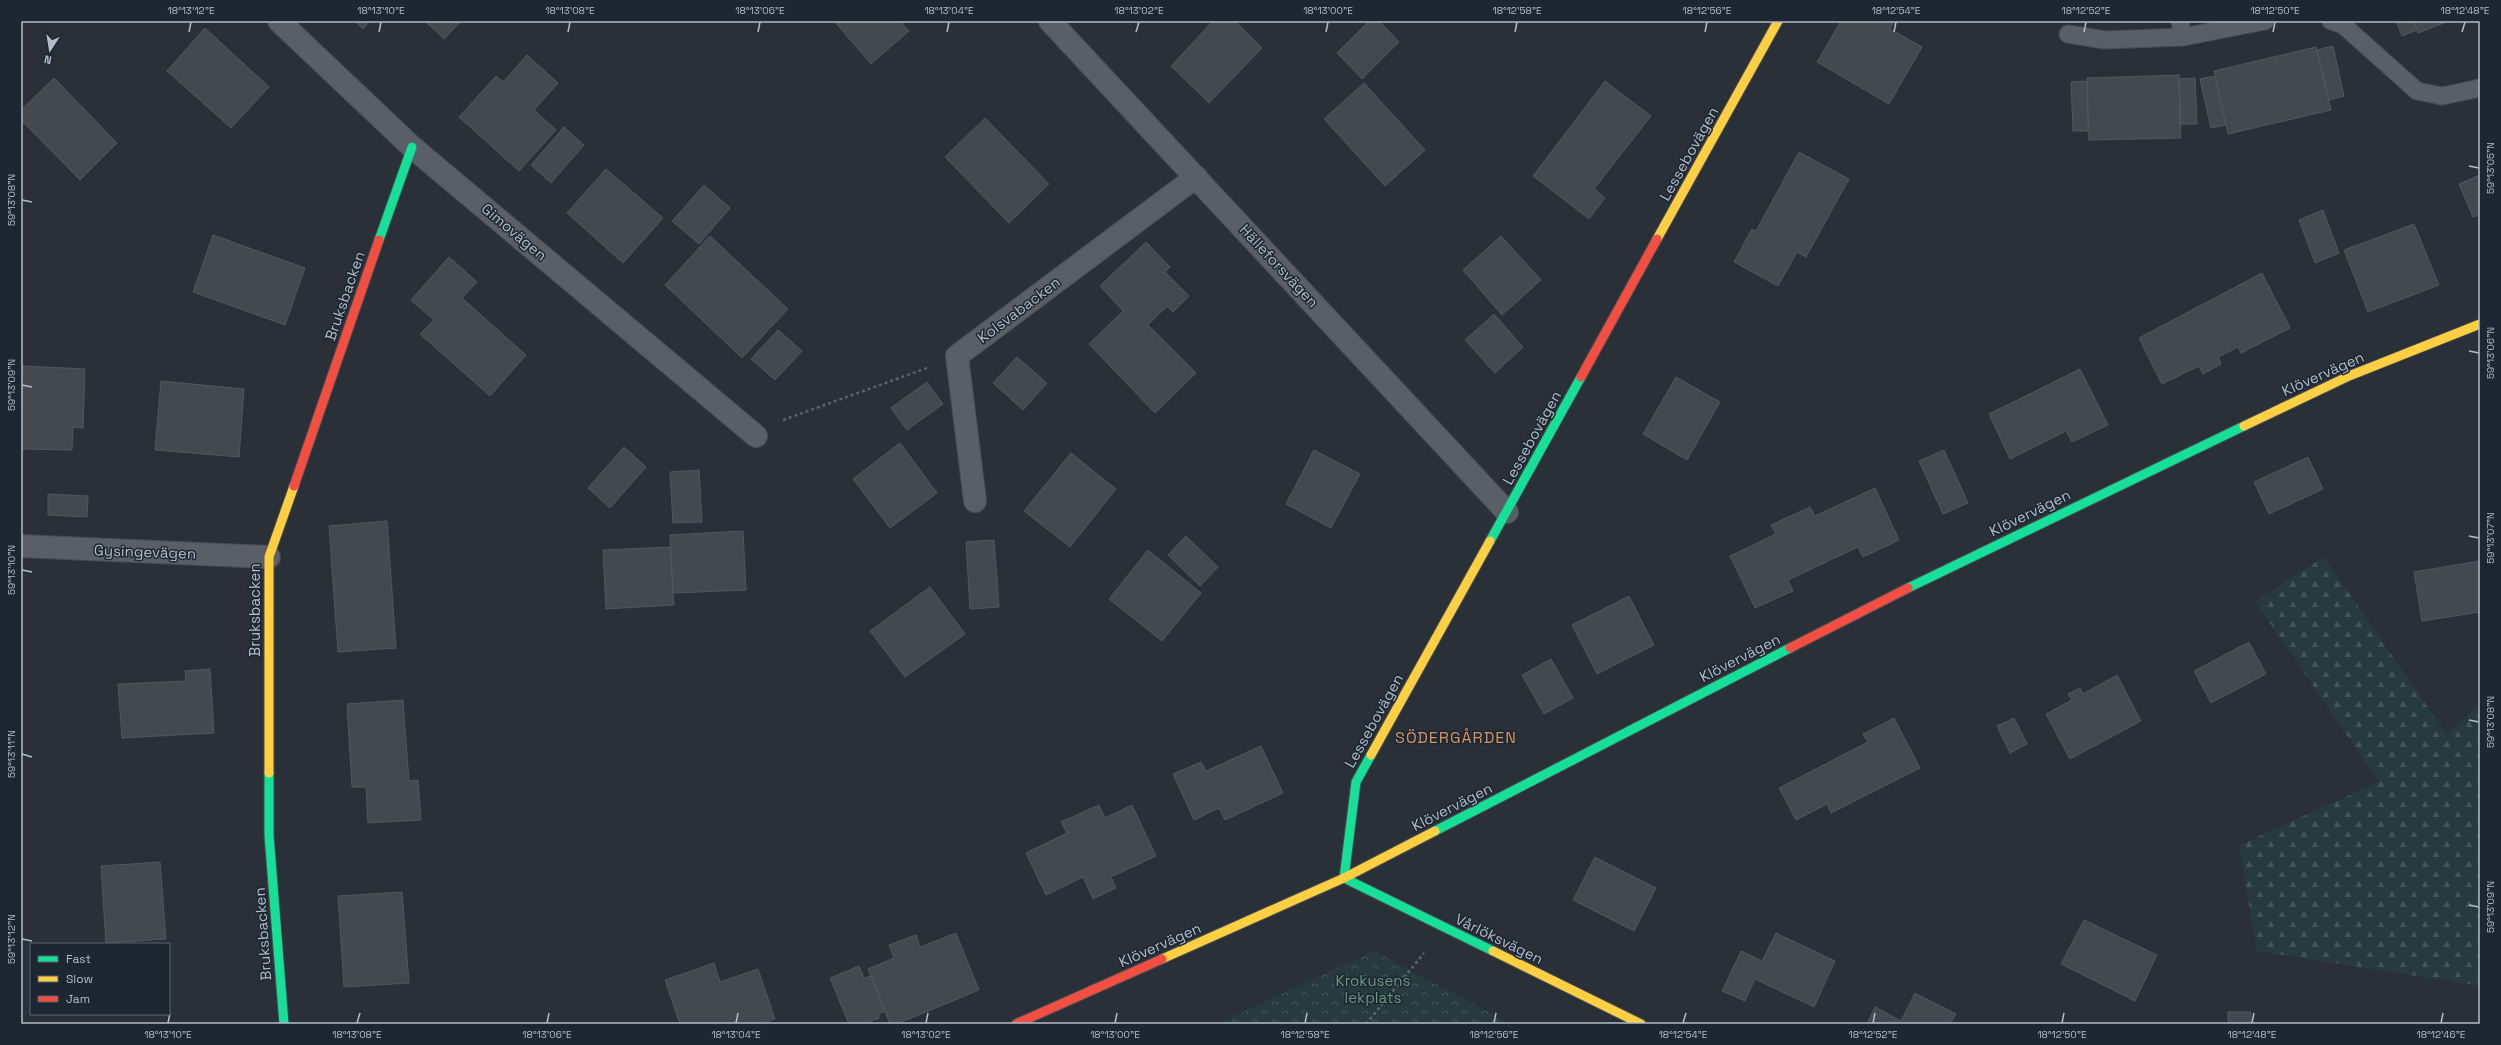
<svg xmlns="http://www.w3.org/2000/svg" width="2501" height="1045" font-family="'Space Grotesk',sans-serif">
  <defs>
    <pattern id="forest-firs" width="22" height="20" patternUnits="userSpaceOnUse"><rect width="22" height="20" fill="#273a3e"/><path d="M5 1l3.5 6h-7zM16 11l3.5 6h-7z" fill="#445559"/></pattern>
    <pattern id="park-crowns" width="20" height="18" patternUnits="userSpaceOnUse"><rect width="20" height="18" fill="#273a3e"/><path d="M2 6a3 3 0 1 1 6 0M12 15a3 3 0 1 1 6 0" fill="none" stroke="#445559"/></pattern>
  </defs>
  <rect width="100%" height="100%" fill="#2a3038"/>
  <path fill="url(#forest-firs)" d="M2324,557L2447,735L2480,703V986L2257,951L2239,845L2379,782L2255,601Z"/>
  <path fill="url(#park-crowns)" d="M1374,951L1511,1024H1217Z"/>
  <path fill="#444950" stroke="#52575f" d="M355,21H370L363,29Z
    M425,21H461L444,39Z
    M834,21H900L909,31L871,64Z
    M1213,21H1235L1262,48L1209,103L1171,66Z
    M1369,21H1379L1399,42L1362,79L1337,53Z
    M1841,21H1894L1890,29L1922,47L1889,104L1817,62Z
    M2396,21H2413L2417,30L2402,36Z
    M2413,21H2449L2418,33Z
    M205,28L269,87L231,128L167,71Z
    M2333,46L2344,96L2329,100L2317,50Z
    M2316,47L2331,110L2228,134L2214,71Z
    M527,55L558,83L534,110L556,130L519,171L459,117L496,76L503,82Z
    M2179,75L2181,138L2089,140L2087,78Z
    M2215,76L2226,125L2211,128L2200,79Z
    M54,78L117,143L80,180L21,120V110Z
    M2195,78L2197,124H2180L2179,79Z
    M1605,81L1651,116L1594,189L1605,198L1589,219L1533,176Z
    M2087,81L2088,131H2073L2071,82Z
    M1364,83L1425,150L1385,186L1324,119Z
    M985,118L1049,184L1009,223L945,157Z
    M564,127L584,145L551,183L531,165Z
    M1799,152L1849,179L1806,257L1797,252L1778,286L1734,262L1752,229L1756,231Z
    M606,169L663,218L623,263L567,213Z
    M2480,175V214L2473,217L2459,184Z
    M704,185L730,208L699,244L672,221Z
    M2323,210L2339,253L2315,263L2299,220Z
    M2414,224L2439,285L2368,312L2344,250Z
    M213,235L305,268L285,325L193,292Z
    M710,236L788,309L742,358L665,285Z
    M1501,236L1541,280L1502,315L1463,270Z
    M1146,242L1170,267L1165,272L1189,296L1173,312L1167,306L1148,325L1196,373L1155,413L1089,344L1123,311L1100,286Z
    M449,257L477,282L462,298L526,355L490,396L420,334L434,320L411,300Z
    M2262,273L2290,328L2241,353L2238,347L2218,357L2221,364L2203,374L2199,366L2162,384L2139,338Z
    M1494,314L1523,347L1495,373L1465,340Z
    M778,330L802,351L775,380L751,359Z
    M1017,357L1047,383L1023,410L993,383Z
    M23,366L85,369L83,428L73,427L72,450L21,449Z
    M2080,369L2108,425L2072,442L2066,431L2010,459L1989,414Z
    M1676,377L1720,402L1687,460L1643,434Z
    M161,381L244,389L239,457L155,450Z
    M927,382L943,404L907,430L891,408Z
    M900,443L937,493L890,528L853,479Z
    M624,447L646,467L610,508L588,488Z
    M1314,450L1360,474L1331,528L1286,504Z
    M1944,450L1968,503L1943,514L1919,461Z
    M1071,453L1116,489L1070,547L1024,511Z
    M2308,457L2323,489L2269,514L2254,482Z
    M699,470L702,522L673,523L670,472Z
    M1875,488L1899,540L1863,557L1858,547L1788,580L1793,591L1755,608L1730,556L1776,534L1771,525L1810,507L1815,516Z
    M48,494L88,496L87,517L48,515Z
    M387,521L396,648L338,652L329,526Z
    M743,531L746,590L673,593L670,535Z
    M1186,536L1218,567L1200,586L1168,555Z
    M994,540L999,607L970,609L966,542Z
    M670,547L674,605L606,609L603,550Z
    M1148,550L1201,593L1162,641L1109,599Z
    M2480,561V612L2422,621L2414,572Z
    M930,587L965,634L905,677L870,631Z
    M1629,596L1654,645L1597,674L1572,625Z
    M2249,642L2266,674L2211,703L2194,671Z
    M1551,659L1573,698L1544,714L1522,675Z
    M210,669L214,733L122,738L118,684L186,681L185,671Z
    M2117,675L2141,721L2070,759L2046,714L2072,700L2068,694L2080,688L2083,694Z
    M403,700L409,781L418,780L421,820L368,823L366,787H352L347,704Z
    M1894,718L1920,768L1831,813L1827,804L1796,820L1779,788L1868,742L1863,734Z
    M2014,718L2027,744L2010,753L1997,726Z
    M1261,746L1283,793L1225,820L1219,808L1194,820L1173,774L1201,762L1206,771Z
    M1099,805L1105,818L1132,805L1156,856L1111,877L1116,888L1093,899L1083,877L1046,895L1026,853L1067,833L1061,822Z
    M1595,857L1656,888L1634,931L1573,900Z
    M160,862L166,939L106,943L101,866Z
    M402,892L409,983L344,987L338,896Z
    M2084,920L2157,955L2135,1001L2061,964Z
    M956,933L979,990L897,1024H890L868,969L894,958L889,945L916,935L920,947Z
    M1776,933L1835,961L1814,1007L1755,979L1745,1001L1722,991L1741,951L1762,961Z
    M714,963L720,982L758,969L775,1019L760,1024H680L665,980Z
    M859,966L864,978L871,976L885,1011L878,1014L879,1018L862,1024H849L830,978Z
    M1915,993L1956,1014L1950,1024H1867L1875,1007L1901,1021Z
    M2228,1012H2251V1024H2228Z"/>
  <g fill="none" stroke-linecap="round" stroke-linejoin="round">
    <defs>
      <path id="lane" d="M2180,21L2183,37
        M2331,21L2343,25L2417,91L2442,96L2480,88
        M2068,34L2105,40L2183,37L2265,21"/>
      <path id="street" d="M279,21L412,147L756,436
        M1050,21L1507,512
        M975,501L957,356L1196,177
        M21,546L269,557"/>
      <path id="fast" d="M379,240L412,147
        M1490,541L1581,377
        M1908,588L2244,426
        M1371,755L1356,782L1344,878L1493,951
        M269,773V835L284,1024
        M1435,831L1790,648"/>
      <path id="slow" d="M1657,239L1778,21
        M2244,426L2349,376L2480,324
        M1371,755L1490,541
        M269,773V557L294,486
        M1493,951L1641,1024
        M1162,959L1344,878L1435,831"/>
      <path id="jam" d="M1581,377L1657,239
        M294,486L379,240
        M1790,648L1908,588
        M1016,1024L1162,959"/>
    </defs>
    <use href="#lane" stroke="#484c53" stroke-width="19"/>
    <use href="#street" stroke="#484c53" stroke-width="24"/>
    <use href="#fast" stroke="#484c53" stroke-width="11"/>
    <use href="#slow" stroke="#484c53" stroke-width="11"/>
    <use href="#jam" stroke="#484c53" stroke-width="11"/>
    <path stroke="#5d636a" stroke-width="2.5" stroke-dasharray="3 3" stroke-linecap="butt" d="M783,420L927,368
      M1366,1024L1424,953"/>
    <use href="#lane" stroke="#5a5e66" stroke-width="17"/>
    <use href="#street" stroke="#5a5e66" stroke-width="22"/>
    <use href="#fast" stroke="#16e098" stroke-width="9"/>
    <use href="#slow" stroke="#ffcf43" stroke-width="9"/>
    <use href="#jam" stroke="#f24e42" stroke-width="9"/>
  </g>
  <path fill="none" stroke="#b4bcc9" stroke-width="1.5" d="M189,32L191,22M379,32L381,22M568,32L570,22M758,32L760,22M947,32L949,22M1136,32L1139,22M1326,32L1328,22M1515,32L1517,22M1705,32L1707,22M1894,32L1896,22M2084,32L2086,22M2273,32L2275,22M2462,32L2465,22M2469,166L2479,168M22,200L32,202M2469,351L2479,353M22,385L32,387M2469,536L2479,538M22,570L32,572M2469,720L2479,722M22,754L32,757M2469,905L2479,907M22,939L32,941M168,1023L170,1013M357,1023L360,1013M547,1023L549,1013M736,1023L738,1013M926,1023L928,1013M1115,1023L1117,1013M1305,1023L1307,1013M1494,1023L1496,1013M1683,1023L1686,1013M1873,1023L1875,1013M2062,1023L2064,1013M2252,1023L2254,1013M2441,1023L2443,1013"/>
  <g text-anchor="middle" stroke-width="3" stroke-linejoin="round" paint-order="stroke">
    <g font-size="15" fill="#b4bcc9" stroke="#1d2633">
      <text transform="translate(1689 154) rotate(-61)" y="5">Lessebovägen</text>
      <text transform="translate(514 232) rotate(40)" y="5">Gimovägen</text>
      <text transform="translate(1279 266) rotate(47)" y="5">Hälleforsvägen</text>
      <text transform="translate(345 296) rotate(-71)" y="5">Bruksbacken</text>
      <text transform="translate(1019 310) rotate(-37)" y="5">Kolsvabacken</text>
      <text transform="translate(2323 374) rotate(-24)" y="5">Klövervägen</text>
      <text transform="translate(1532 438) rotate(-61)" y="5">Lessebovägen</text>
      <text transform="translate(2030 513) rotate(-26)" y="5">Klövervägen</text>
      <text transform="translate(145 552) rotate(2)" y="5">Gysingevägen</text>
      <text transform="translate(255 610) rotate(-90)" y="5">Bruksbacken</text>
      <text transform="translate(1740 658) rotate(-27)" y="5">Klövervägen</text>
      <text transform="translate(1374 721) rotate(-61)" y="5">Lessebovägen</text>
      <text transform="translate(1452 807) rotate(-27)" y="5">Klövervägen</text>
      <text transform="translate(263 934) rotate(-94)" y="5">Bruksbacken</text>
      <text transform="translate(1499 939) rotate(26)" y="5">Vårlöksvägen</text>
      <text transform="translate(1160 945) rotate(-24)" y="5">Klövervägen</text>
    </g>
    <g font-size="15" fill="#6b9a76" stroke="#1d2633">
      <text x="1373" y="986">Krokusens<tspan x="1373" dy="17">lekplats</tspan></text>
    </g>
    <g font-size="16" letter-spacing="1" fill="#d59563" stroke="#1d2633">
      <text x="1456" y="743">SÖDERGÅRDEN</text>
    </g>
  </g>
  <rect width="2501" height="1045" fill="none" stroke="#1d2633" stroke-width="44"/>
  <rect x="30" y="943" width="140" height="72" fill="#1d2633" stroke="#59626f"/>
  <rect x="38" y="956" width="20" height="6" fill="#16e098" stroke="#59626f"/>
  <text x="66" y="963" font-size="12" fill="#b4bcc9">Fast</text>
  <rect x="38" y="976" width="20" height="6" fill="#ffcf43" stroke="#59626f"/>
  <text x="66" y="983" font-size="12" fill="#b4bcc9">Slow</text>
  <rect x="38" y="996" width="20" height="6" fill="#f24e42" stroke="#59626f"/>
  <text x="66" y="1003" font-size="12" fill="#b4bcc9">Jam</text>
  <g transform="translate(50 50) rotate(192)" stroke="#1d2633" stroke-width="3" paint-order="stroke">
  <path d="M0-3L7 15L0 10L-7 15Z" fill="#b4bcc9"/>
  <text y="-6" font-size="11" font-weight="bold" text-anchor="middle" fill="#b4bcc9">N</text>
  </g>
  <rect x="22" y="22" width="2457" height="1001" fill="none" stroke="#b4bcc9" stroke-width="1.5"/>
  <g font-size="10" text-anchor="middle" fill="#b4bcc9">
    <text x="191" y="14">18°13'12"E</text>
    <text x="381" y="14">18°13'10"E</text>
    <text x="570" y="14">18°13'08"E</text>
    <text x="760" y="14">18°13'06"E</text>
    <text x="949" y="14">18°13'04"E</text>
    <text x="1139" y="14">18°13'02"E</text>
    <text x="1328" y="14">18°13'00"E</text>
    <text x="1517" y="14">18°12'58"E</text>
    <text x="1707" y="14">18°12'56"E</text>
    <text x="1896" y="14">18°12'54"E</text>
    <text x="2086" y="14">18°12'52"E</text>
    <text x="2275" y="14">18°12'50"E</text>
    <text x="2465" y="14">18°12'48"E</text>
    <text transform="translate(2490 168) rotate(-90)" y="4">59°13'05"N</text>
    <text transform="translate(11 200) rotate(-90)" y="4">59°13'08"N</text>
    <text transform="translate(2490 353) rotate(-90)" y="4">59°13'06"N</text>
    <text transform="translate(11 385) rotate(-90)" y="4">59°13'09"N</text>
    <text transform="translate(2490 538) rotate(-90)" y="4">59°13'07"N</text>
    <text transform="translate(11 570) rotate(-90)" y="4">59°13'10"N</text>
    <text transform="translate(2490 722) rotate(-90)" y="4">59°13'08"N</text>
    <text transform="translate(11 754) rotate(-90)" y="4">59°13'11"N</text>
    <text transform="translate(2490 907) rotate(-90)" y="4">59°13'09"N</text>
    <text transform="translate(11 939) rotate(-90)" y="4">59°13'12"N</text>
    <text x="168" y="1038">18°13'10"E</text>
    <text x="357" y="1038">18°13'08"E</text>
    <text x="547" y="1038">18°13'06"E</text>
    <text x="736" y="1038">18°13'04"E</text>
    <text x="926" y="1038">18°13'02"E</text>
    <text x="1115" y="1038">18°13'00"E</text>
    <text x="1305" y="1038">18°12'58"E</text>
    <text x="1494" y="1038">18°12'56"E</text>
    <text x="1683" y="1038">18°12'54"E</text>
    <text x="1873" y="1038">18°12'52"E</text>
    <text x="2062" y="1038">18°12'50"E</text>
    <text x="2252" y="1038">18°12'48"E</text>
    <text x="2441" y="1038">18°12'46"E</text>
  </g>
</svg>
